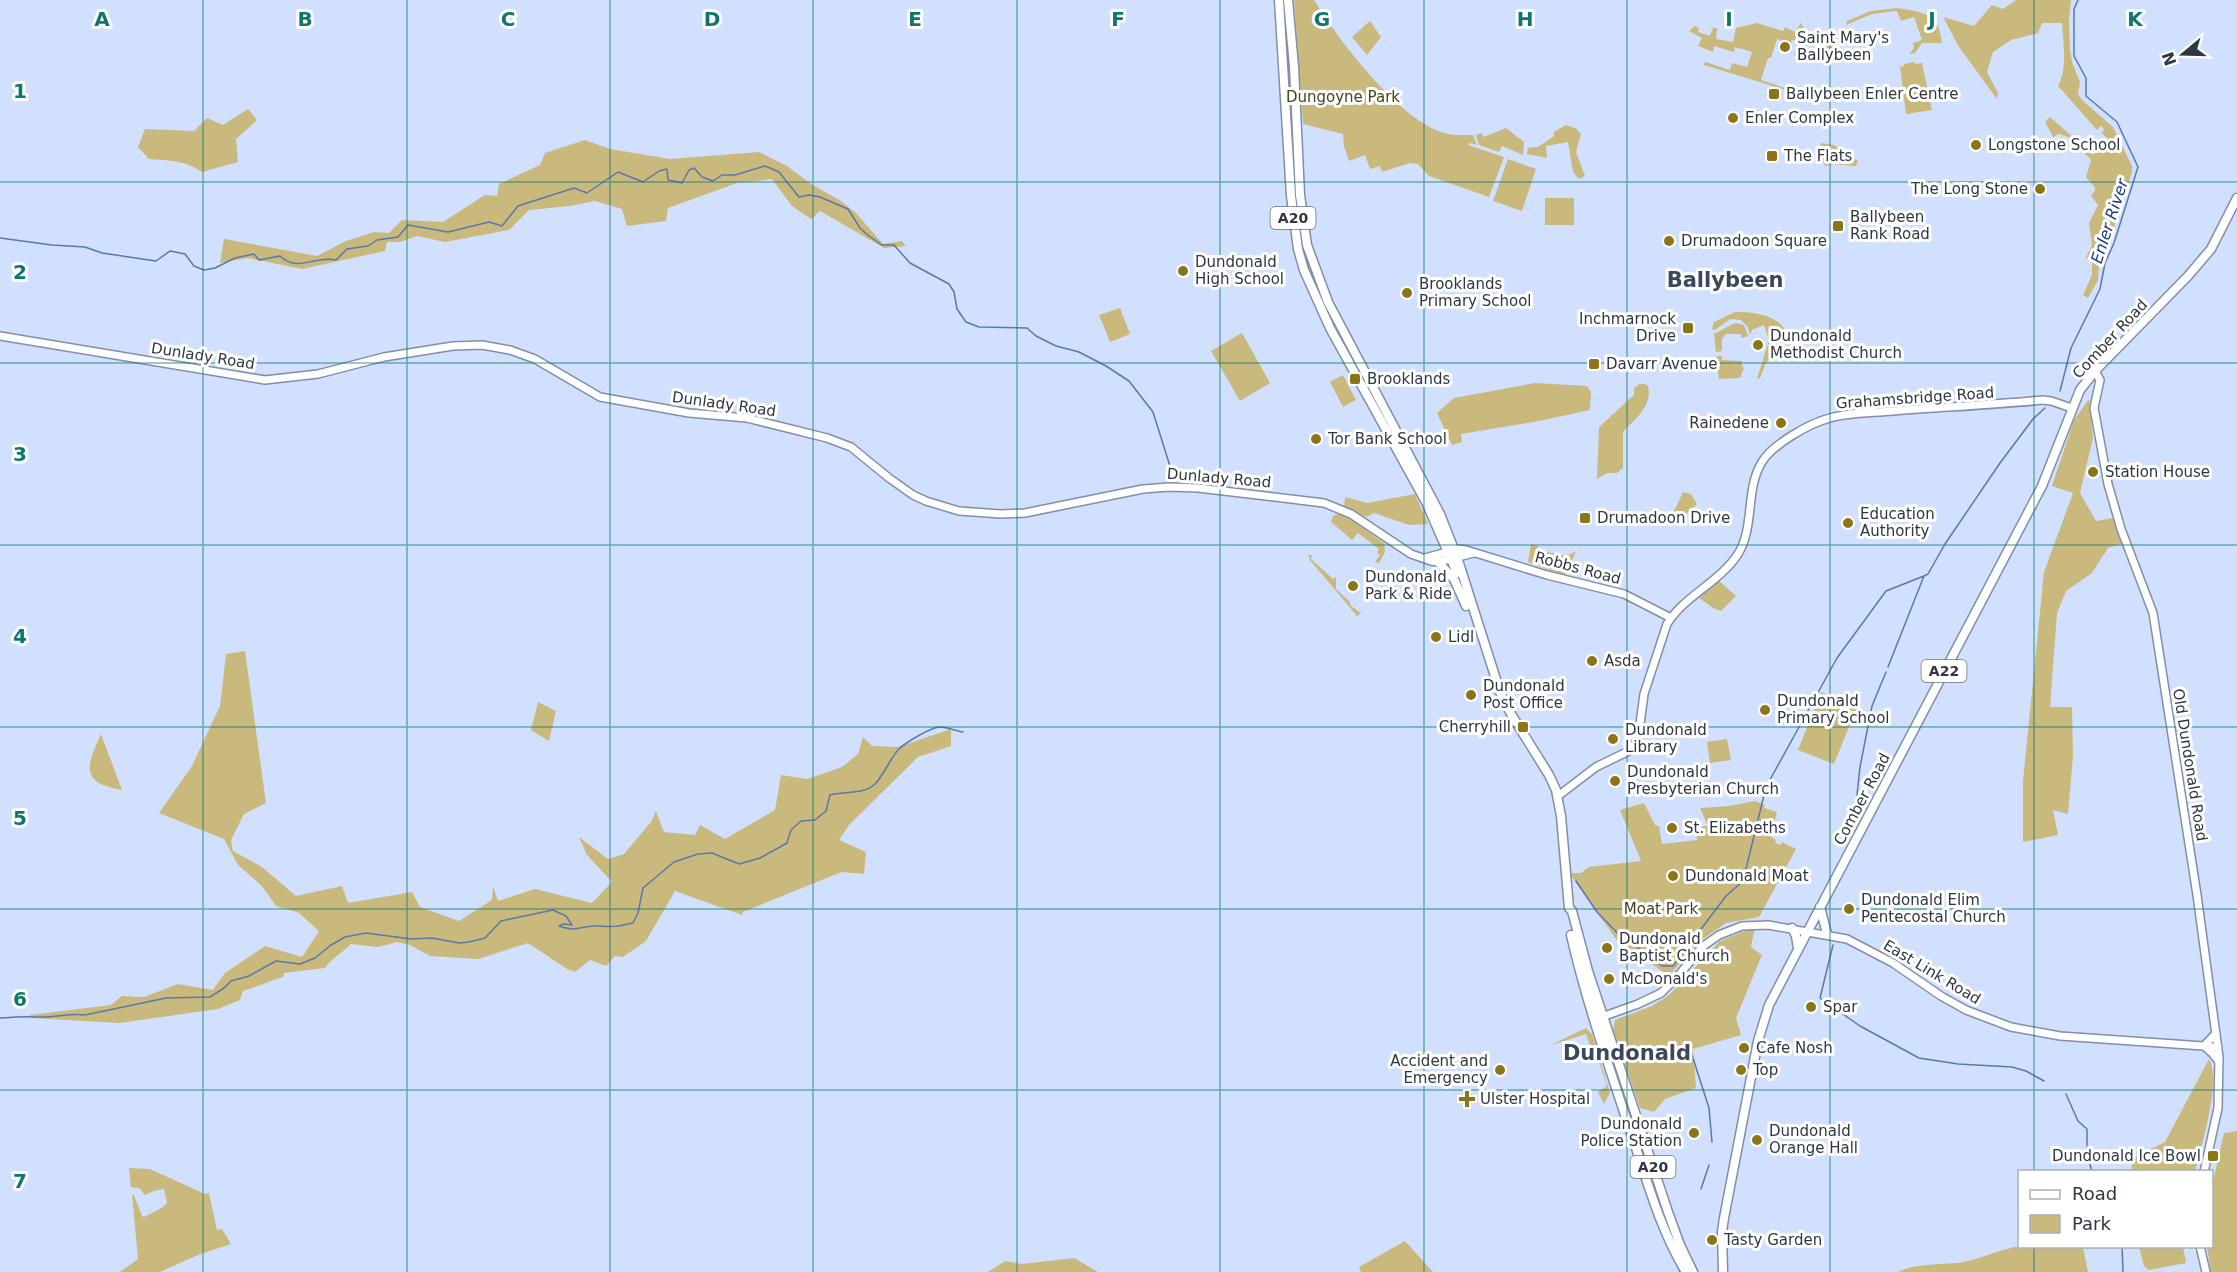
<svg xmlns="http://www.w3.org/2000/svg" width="2237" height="1272" font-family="'DejaVu Sans',sans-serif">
  <rect width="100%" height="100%" fill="#d0e0fe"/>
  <path fill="#cab97d" d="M1294,0H1314C1338,39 1397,117 1441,132C1451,136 1462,135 1473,135L1477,145L1470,143L1468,145L1504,157L1489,197L1429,176L1418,164L1410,163L1382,172L1380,166L1370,169L1365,155L1349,161L1344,146L1343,134L1303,124Z
    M2016,0H2071L2069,20L2070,50L2072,62L2080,82L2078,94L2082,100L2113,127L2132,166V172L2107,249L2099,262L2098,280L2088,298L2083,295L2092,275V261L2086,257L2092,245L2089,223L2098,205L2091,196L2095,190L2094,186L2086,177L2091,160L2071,138L2059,134L2053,137L2045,122L2050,117L2093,155L2108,139L2102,133L2104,129L2101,126L2097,130L2058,86C2068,67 2063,44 2062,23H2042L2038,33L2011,40L1993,52L1987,72L1998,93L1997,99L1959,47L1943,17L1974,26L1992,5L2003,9Z
    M1897,8C1909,10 1931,12 1937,24C1940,29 1941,37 1942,43H1922L1915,53L1909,54L1914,48L1913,43L1922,40L1914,17L1901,21L1897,11L1872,14L1846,25L1847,21L1871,11Z
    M1370,21L1381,37L1367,55L1352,37Z
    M1757,23L1783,31L1785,27L1795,32L1801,23L1806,32L1813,36L1799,57L1794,55L1797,41L1792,40L1791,43L1777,39L1771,58H1768L1761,80L1788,89L1786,90L1704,65L1705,62L1730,70L1732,63L1747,67L1752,52L1735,47L1734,52L1714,46L1713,52L1698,46L1702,38L1689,31L1695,26L1699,28L1698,32L1710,36L1713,28H1717L1716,39L1733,42L1736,28Z
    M1830,37L1832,44L1843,50L1847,49L1841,60L1820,49Z
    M1915,62V64L1922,63L1932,110L1906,114L1900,67L1904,66V64Z
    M248,109L257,120L236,139L238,162L202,172C187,161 168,160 149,159L138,147L145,129L194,131L207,118L223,125Z
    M1566,125L1577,129L1581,134L1576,152L1585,176L1579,179L1573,172L1568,142L1546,146L1547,158L1527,154L1528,148L1538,147L1554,136V132Z
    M1506,128L1524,142L1523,155L1502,146L1499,152L1479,145L1476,135L1481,133L1484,137Z
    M585,140L610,149L670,159L759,152L787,166L811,184L841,201L856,213L883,244L902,241L906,246L884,248L820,211L811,219L792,206L772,179L737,183L668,208L666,221L627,226L622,209L595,201L570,206L529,210L509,230L445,242L417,236L400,242H387L385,251L302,269L248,258L220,263L224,239L317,256L346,241L374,232L389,233L402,220L443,222L485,195L497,196L499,184L540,165L545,153Z
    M1822,143L1834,145L1858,161L1856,166L1834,164L1825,166L1818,150Z
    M1508,159L1536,169L1522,211L1493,201Z
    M1545,198H1574V225H1545Z
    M1296,201L1305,249L1316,283L1381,406L1378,408C1341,342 1299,279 1296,201Z
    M1120,308L1130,334L1110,342L1099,315Z
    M1735,312C1753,312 1779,314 1787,334L1765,365L1760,378L1757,379L1769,340L1764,325L1752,330L1750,335L1748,327L1741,320L1730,319L1715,330L1712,329L1714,322Z
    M1735,323L1744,325L1748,336L1741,338V334H1726L1722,339V351L1716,352L1714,334Z
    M1242,333L1270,383L1240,401L1211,351Z
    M1718,356H1722V360L1742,361V366L1744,368L1740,378L1719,379L1716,357Z
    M1343,375L1356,400L1343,407L1330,382Z
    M1535,383L1587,386L1591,392L1590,410L1539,421L1461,434L1462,442L1452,445L1437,413L1454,398Z
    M1639,384H1645L1648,386C1653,406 1635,419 1623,432V468L1617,473H1607L1597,479L1599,427L1634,395V388Z
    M2089,399L2093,438L2080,493L2096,521L2113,518L2124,543L2108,548L2092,573L2066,591L2057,613L2050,707H2072L2073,756L2068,814L2053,810L2058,835L2023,842V781L2044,572L2073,493L2052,486L2074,420Z
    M1683,492L1691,494L1697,504L1677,523H1674L1671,518Z
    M1415,494L1428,524L1409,525L1374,513L1366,517L1344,506L1345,497L1367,503Z
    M1338,514L1344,515L1384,543L1385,552L1379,563L1375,562L1380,555L1377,552L1379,549L1358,533L1352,540L1331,522L1333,516Z
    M1531,544L1538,546L1537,550L1567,556L1576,551L1566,574L1562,575L1528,562Z
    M1308,555H1312L1311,559L1333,579L1336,577V589L1350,602L1351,606L1361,613L1357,616L1310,560Z
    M1718,580L1736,596L1721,611L1713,608L1699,598Z
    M245,651L266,803L244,814L231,840L233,851L262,867L296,896L342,886L348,903L412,892L420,907L459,921L492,900L493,886L498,901L535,889L592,903L612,882L587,855L579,837L608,859L624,854L651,822L656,811L664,832L695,835L700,825L725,839L775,810L781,775L807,779L842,767L858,754L863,737L872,746L898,747L951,729V746L918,757L849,825L839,840L866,852L864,874L842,872L829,877L743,912L742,915L675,891L646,941L623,957L615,956L606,966L590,960L575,972L567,969L528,943L478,959L430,956L410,945L397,942L378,947L351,944C342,953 332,958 325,968L284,973L283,977L243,991L240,1000L218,1009L120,1023L31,1018L30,1015L111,1005L122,996L144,997L178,984L213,990L225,973L265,946L302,957L319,931L299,913L276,906L262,886L238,865L224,839L159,813L192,766L220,706L226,654Z
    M1821,692L1857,707L1834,764L1798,750Z
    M538,702L556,711L549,741L531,730Z
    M101,734L122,790C80,783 86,767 101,734Z
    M1727,739L1731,760L1710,763L1707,742Z
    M1755,801L1765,805L1764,808L1777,812L1771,837L1776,840L1775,843L1781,845L1782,842L1796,849L1759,917L1726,923L1697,943L1669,976L1616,939L1569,873H1581L1589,867L1641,861L1620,810L1644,803L1655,825L1659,826L1662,844L1697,840L1696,827L1708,826L1700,808L1729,806Z
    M1755,927L1751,947L1762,955L1736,1018L1741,1035L1693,1049L1696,1088L1665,1099L1654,1112L1640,1108L1613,1030L1615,1020L1652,1006L1669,995L1720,941Z
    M1586,1028L1592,1034L1610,1093L1604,1104L1598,1092L1607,1086L1595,1050L1592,1051L1586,1034L1551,1045Z
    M2209,1059C2222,1079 2201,1148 2195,1171H2131L2133,1158L2165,1142Z
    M2237,1131V1272H2211L2207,1247L2212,1246V1186L2224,1133Z
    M129,1168L150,1169L205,1194L209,1193L217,1230L222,1229L231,1244L198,1255L160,1272H120L138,1259L132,1195H134L142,1216L144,1217C150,1214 163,1208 167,1203L164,1189L154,1191L145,1195L139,1188L131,1187Z
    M1405,1241L1433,1272H1361L1359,1267Z
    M2021,1246L2083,1247L2088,1272H1898C1917,1263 1938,1265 1958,1263C1980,1260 1999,1249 2021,1246Z
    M2139,1247H2183L2186,1263L2149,1270L2144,1266Z
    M1074,1258L1098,1272H988L1005,1261L1022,1264Z"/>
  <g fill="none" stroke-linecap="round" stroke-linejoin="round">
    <path stroke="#5c78ab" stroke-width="1.5" d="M0,238L52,245L85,247L102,253L156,261L170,251L185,254L194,266L204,270L215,268L235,258L254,254L259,260L280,256C298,273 315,255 336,260L347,249L368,246L377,240L398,237L408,225L448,232L489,222L502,226L518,206L574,188L587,193L618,172L643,182L659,171L667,169L668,180L682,183L689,170L694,168L702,177L713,181L722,175H735L765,166L779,172L799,197L809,195L820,197L848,209L860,228L869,236L882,245H894L910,263L949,284L954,292L957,309L966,322L979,327L1027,328L1036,336L1056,346L1079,352L1106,366L1129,381L1153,412L1174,479
      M2060,391L2071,348L2100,289L2105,263L2114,243L2138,167L2117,122L2086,96V78L2074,56V9L2078,0
      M1888,667L1924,576L1928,574L1945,544L2000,463L2033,419L2045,408
      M1863,813L1857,795L1860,767L1872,706L1886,672
      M1576,881L1597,912L1626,942L1636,946L1662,966H1673L1726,896L1743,881L1766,787L1837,658L1886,591L1924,576
      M1833,945L1820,998L1860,1026L1919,1058L1958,1064L2012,1067L2026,1071L2044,1081
      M0,1018C13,1017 25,1016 38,1017C54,1018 69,1013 85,1015L166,998L210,997L224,988L231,981L249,976L276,961L300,964L315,958L331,945L345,937L366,933L411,939L432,938L459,943L469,942L485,938L501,921L553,910L566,916L572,925L564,924L559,926C579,933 580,925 598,926C614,927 616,927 633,923L638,913L643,888L674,862L698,854L712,853L739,864L760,858L787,843L791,830L801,821L815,820L826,811L830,795C844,791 863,795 875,784C883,776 891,757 899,749C905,743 931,727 940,727C947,727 956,731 963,732
      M1692,1055L1709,1108L1712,1142
      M2066,1094L2078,1121L2087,1129V1153L2092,1172
      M1701,1189L1709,1165
      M2122,1246L2123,1272
      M1678,1268L1680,1272"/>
    <defs>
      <path id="secondary" d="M0,336L265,380L318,374L384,357L453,346L482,345L510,350L535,359L600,397L689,413L747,418L827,438L851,447L889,478L913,495L926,501L959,511L1001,514L1025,513L1143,489L1169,487L1198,488L1324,503L1351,514L1411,554L1431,561L1438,562L1474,553
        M2095,371L2100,380L2094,408L2108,484L2121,529L2153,613L2197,895L2219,1057L2218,1108L2204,1172
        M1425,558L1458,549L1466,550L1547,575L1624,594L1671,618
        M1558,796L1596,767L1631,750L1638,739L1644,694L1667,624C1684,596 1720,582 1738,554C1755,527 1745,489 1762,462C1773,444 1810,423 1830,418C1850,412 1872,413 1893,411C1943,407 1993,405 2043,400L2051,401L2072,408
        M1587,979L1597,1014L1596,1019
        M1601,1017V1028L1609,1054
        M1599,1018L1638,1004L1661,993L1678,976L1702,947L1719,935L1742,926L1768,925L1847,939L1893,963L1941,996L1966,1010L2011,1027L2060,1036L2218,1047
        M2216,1033L2204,1046L2213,1054L2219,1062
        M2200,1246L2206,1272"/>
      <path id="highway" d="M1279,0L1291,196L1298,249L1304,270L1330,328L1426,502L1457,573
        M1288,0L1294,67L1300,195L1307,245L1328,302L1440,514L1457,557L1500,692L1511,714L1549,775L1556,790L1561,816L1569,908L1572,911L1588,971L1668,1212L1680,1245L1693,1272
        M1438,562L1454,579L1466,606
        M1820,907L1827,934
        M1792,928L1796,936L1798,948
        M1571,935C1586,1001 1608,1063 1629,1127C1646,1176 1659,1228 1686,1272
        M1723,1272L1722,1232L1724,1218L1758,1041L1769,1005L2042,486L2080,390L2095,371L2188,276L2211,249L2237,198"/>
    </defs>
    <use href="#secondary" stroke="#808eaa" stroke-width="10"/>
    <use href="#highway" stroke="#808eaa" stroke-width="11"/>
    <use href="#secondary" stroke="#fff" stroke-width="7"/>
    <use href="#highway" stroke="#fff" stroke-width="8"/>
  </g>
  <path fill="none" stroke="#0f766e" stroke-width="1.5" stroke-opacity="0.55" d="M203,0V1272M407,0V1272M610,0V1272M813,0V1272M1017,0V1272M1220,0V1272M1424,0V1272M1627,0V1272M1830,0V1272M2034,0V1172M0,182H2237M0,363H2237M0,545H2237M0,727H2237M0,909H2237M0,1090H2237M2034,1246V1272"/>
  <g fill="#8b7519" stroke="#fff" stroke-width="2">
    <circle cx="1785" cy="47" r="6"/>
    <rect x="1768" y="88" width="12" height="12" rx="3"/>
    <circle cx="1733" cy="118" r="6"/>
    <circle cx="1976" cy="145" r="6"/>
    <rect x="1766" y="150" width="12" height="12" rx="3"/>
    <circle cx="2040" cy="189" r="6"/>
    <rect x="1832" y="220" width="12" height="12" rx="3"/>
    <circle cx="1669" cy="241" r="6"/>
    <circle cx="1183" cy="271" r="6"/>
    <circle cx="1407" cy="293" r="6"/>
    <rect x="1682" y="322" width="12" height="12" rx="3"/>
    <circle cx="1758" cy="345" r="6"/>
    <rect x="1588" y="358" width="12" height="12" rx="3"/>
    <rect x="1349" y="373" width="12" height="12" rx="3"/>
    <circle cx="1781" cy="423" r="6"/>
    <circle cx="1316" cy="439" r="6"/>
    <circle cx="2093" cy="472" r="6"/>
    <rect x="1579" y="512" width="12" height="12" rx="3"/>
    <circle cx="1848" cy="523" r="6"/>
    <circle cx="1353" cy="586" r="6"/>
    <circle cx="1436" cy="637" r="6"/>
    <circle cx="1592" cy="661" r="6"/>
    <circle cx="1471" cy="695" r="6"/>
    <circle cx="1765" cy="710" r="6"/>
    <rect x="1517" y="721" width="12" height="12" rx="3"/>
    <circle cx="1613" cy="739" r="6"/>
    <circle cx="1615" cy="781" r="6"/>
    <circle cx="1672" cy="828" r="6"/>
    <circle cx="1673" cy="876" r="6"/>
    <circle cx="1849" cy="909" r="6"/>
    <circle cx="1607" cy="948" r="6"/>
    <circle cx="1609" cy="979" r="6"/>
    <circle cx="1811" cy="1007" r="6"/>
    <circle cx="1744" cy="1048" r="6"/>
    <circle cx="1500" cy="1070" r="6"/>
    <circle cx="1741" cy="1070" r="6"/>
    <path d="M1464 1090h6v6h6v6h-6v6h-6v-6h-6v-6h6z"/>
    <circle cx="1694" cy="1133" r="6"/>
    <circle cx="1757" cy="1140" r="6"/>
    <rect x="2207" y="1150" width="12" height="12" rx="3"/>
    <circle cx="1712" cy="1240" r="6"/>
  </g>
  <g text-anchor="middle" stroke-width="6" stroke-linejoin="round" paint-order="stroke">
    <g fill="#fff" stroke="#6d727a" stroke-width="1.5">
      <rect x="1270.5" y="207" width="45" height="22" rx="4.5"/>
      <rect x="1921.5" y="660" width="45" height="22" rx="4.5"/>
      <rect x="1630.5" y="1156" width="45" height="22" rx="4.5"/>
    </g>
    <g font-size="14" font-weight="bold" fill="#2f3641">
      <text x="1293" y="223">A20</text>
      <text x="1944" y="676">A22</text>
      <text x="1653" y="1172">A20</text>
    </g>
    <g font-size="15" fill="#2f3641" stroke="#fff" text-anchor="start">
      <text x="1797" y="43">Saint Mary's<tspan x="1797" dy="17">Ballybeen</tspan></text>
      <text x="1786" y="99">Ballybeen Enler Centre</text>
      <text x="1745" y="123">Enler Complex</text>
      <text x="1988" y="150">Longstone School</text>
      <text x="1784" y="161">The Flats</text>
      <text x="2028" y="194" text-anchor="end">The Long Stone</text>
      <text x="1850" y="222">Ballybeen<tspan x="1850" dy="17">Rank Road</tspan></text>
      <text x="1681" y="246">Drumadoon Square</text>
      <text x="1195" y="267">Dundonald<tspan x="1195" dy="17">High School</tspan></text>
      <text x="1419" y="289">Brooklands<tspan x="1419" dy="17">Primary School</tspan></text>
      <text x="1676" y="324" text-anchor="end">Inchmarnock<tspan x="1676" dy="17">Drive</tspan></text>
      <text x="1770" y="341">Dundonald<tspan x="1770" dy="17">Methodist Church</tspan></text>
      <text x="1606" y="369">Davarr Avenue</text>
      <text x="1367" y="384">Brooklands</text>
      <text x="1769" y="428" text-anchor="end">Rainedene</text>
      <text x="1328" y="444">Tor Bank School</text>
      <text x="2105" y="477">Station House</text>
      <text x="1860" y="519">Education<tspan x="1860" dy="17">Authority</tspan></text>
      <text x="1597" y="523">Drumadoon Drive</text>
      <text x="1365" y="582">Dundonald<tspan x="1365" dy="17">Park &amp; Ride</tspan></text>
      <text x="1448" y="642">Lidl</text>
      <text x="1604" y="666">Asda</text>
      <text x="1483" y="691">Dundonald<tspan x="1483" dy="17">Post Office</tspan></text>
      <text x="1777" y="706">Dundonald<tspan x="1777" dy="17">Primary School</tspan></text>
      <text x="1511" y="732" text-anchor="end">Cherryhill</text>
      <text x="1625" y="735">Dundonald<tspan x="1625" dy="17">Library</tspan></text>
      <text x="1627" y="777">Dundonald<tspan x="1627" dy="17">Presbyterian Church</tspan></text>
      <text x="1684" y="833">St. Elizabeths</text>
      <text x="1685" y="881">Dundonald Moat</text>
      <text x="1861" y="905">Dundonald Elim<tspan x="1861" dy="17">Pentecostal Church</tspan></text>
      <text x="1619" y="944">Dundonald<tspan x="1619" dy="17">Baptist Church</tspan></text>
      <text x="1621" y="984">McDonald's</text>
      <text x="1823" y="1012">Spar</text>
      <text x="1756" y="1053">Cafe Nosh</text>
      <text x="1488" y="1066" text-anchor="end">Accident and<tspan x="1488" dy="17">Emergency</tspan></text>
      <text x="1753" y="1075">Top</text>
      <text x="1480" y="1104">Ulster Hospital</text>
      <text x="1682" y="1129" text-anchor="end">Dundonald<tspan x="1682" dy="17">Police Station</tspan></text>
      <text x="1769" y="1136">Dundonald<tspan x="1769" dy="17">Orange Hall</tspan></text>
      <text x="2201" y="1161" text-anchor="end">Dundonald Ice Bowl</text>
      <text x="1724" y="1245">Tasty Garden</text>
    </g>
    <g font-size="15" fill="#493f19" stroke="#fff">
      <text x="1343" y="102">Dungoyne Park</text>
      <text x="1661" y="914">Moat Park</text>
    </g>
    <g font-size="15" fill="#2f3641" stroke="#fff">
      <text transform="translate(2110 339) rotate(-47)" y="5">Comber Road</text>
      <text transform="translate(203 356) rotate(9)" y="5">Dunlady Road</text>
      <text transform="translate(1915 398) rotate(-4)" y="5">Grahamsbridge Road</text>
      <text transform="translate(724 404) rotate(8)" y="5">Dunlady Road</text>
      <text transform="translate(1219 478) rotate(5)" y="5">Dunlady Road</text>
      <text transform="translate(1578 568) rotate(15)" y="5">Robbs Road</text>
      <text transform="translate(2190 765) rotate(81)" y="5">Old Dundonald Road</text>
      <text transform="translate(1862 799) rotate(-62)" y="5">Comber Road</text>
      <text transform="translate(1932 972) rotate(31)" y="5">East Link Road</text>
    </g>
    <g font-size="16" font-style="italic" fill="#163a8b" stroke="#fff">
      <text transform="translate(2109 221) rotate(-72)" y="6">Enler River</text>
    </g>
    <g font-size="21" font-weight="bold" fill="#3a475f" stroke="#fff">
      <text x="1725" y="287">Ballybeen</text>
      <text x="1627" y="1060">Dundonald</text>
    </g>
  </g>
  <g font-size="20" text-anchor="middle" font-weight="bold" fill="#0f766e" stroke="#fff" stroke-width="6" stroke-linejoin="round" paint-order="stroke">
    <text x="102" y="26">A</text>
    <text x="305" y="26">B</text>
    <text x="508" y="26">C</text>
    <text x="712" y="26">D</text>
    <text x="915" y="26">E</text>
    <text x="1118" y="26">F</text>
    <text x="1322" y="26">G</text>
    <text x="1525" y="26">H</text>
    <text x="1729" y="26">I</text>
    <text x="1932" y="26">J</text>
    <text x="2135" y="26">K</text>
    <text x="20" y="98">1</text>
    <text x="20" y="279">2</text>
    <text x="20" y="461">3</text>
    <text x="20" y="643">4</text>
    <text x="20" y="825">5</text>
    <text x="20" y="1006">6</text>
    <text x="20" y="1188">7</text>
  </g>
  <rect x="2018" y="1170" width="195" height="78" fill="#ffffff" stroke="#acafb3" stroke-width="1.5"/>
  <rect x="2030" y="1190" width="30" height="9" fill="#ffffff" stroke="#acafb3" stroke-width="1.5"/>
  <text x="2072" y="1200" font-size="18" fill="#2f3641">Road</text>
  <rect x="2030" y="1215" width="30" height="18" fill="#cab97d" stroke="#acafb3" stroke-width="1.5"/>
  <text x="2072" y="1230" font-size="18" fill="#2f3641">Park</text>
  <g transform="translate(2183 54) rotate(251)" stroke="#ffffff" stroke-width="4.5" paint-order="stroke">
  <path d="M0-4.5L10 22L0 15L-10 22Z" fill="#2f3641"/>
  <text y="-9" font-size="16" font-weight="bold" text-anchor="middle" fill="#2f3641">N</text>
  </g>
</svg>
